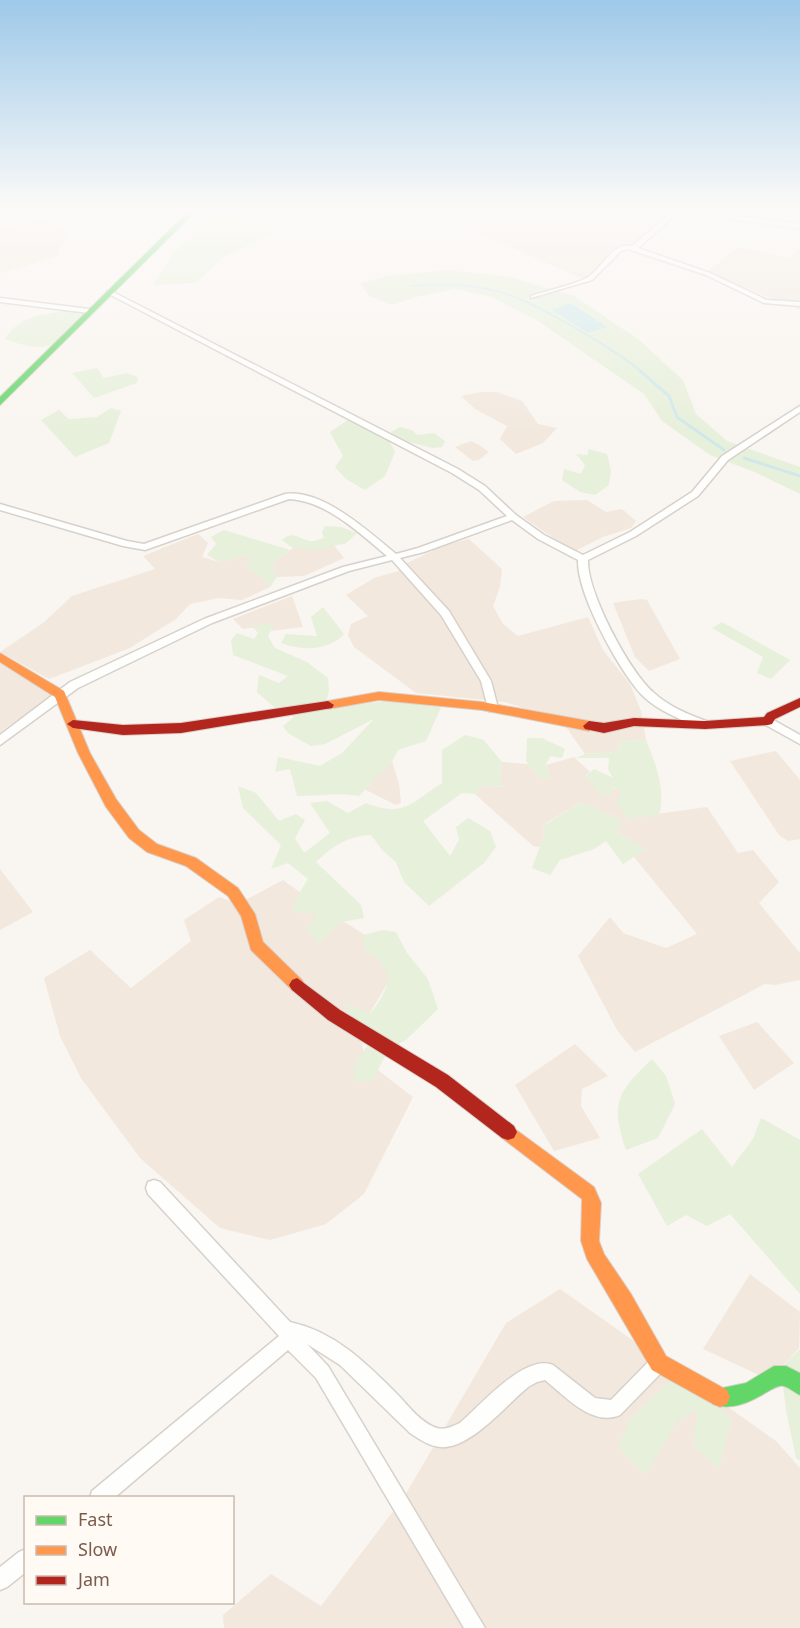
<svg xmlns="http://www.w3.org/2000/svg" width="800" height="1628" font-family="'Noto Sans',sans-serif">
  <rect width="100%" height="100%" fill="#f9f5f0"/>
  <path fill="#f2e8de" d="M437,207H618L669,216L639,240L607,257L583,279L463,226L445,216Z
    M39,219L56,223L67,232L63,246L57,251L59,256L0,273V229Z
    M738,247L789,258L800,247V310L707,272Z
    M481,392H497L522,401L538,424L557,428L543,443L516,454L500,439L507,426L475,409L461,396Z
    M471,441L479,445L489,452L479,460L473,461L455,447Z
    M587,500L606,512L622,509L636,521L631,528L603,537L573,552L523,517L554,501Z
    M198,534L208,543L202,557L219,562L246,555L250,559L247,568L262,577L270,587L242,600L219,598L190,604L176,619L130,648L49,679L0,652L43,623L72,596L155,569L143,556Z
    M469,539L502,569L500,587L493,606L503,624L518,636L588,617L603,650L630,684L641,711L646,740L621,741L617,752L585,754L561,720L505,702L416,693L354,647L348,635L351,624L368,616L346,595L374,578L402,570L405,564L443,546Z
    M333,544L344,558L304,576L277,577L272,564L293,548L302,546L314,550Z
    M292,596L303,627L271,631L273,625L243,629L233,619Z
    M641,599L647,600L680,659L649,671L635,657L613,603Z
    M0,663L54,694L0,732Z
    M776,751L800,780V839L788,841L779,835L730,761Z
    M574,757L590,772L585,776L621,791L629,818L707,807L738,853L753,850L779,882L759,903L800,953V980L775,985L765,984L635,1052L617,1030L578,956L610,917L623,933L666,948L697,934L634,857L645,849L617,833L621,820L581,802L548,822L543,826L544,835L540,847L533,846L475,794L484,785L504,787L500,781L502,762L528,764L539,776L550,779L546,765Z
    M392,761L399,784L401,803L396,805L364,789Z
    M0,869L33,912L0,930Z
    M283,880L322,908L402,958L359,1032L366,1061L413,1097L364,1194L326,1224L270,1240L220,1228L140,1158L81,1078L60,1036L44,978L90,950L131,988L191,941L184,920L219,897L238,904Z
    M757,1022L794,1063L754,1090L719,1036Z
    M575,1044L608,1076L582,1089L581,1106L600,1138L554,1151L515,1085Z
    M750,1274L800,1312L799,1348L781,1368L759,1375L703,1349Z
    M560,1289L776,1441L800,1468V1628H224L223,1615L271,1574L321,1606L404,1497L506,1323Z"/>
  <path fill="#e7f0db" d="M215,218L263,219L280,226L265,238L225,256L195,283L153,285L173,253Z
    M447,270L510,277L574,296L638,339L683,380L696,414L727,441L800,467V494L757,473L710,455L662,421L644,394L535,319L489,296L456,289L420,296L391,305L369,296L360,283L388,276Z
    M75,309L87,315C62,348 44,354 5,339C21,313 46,315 75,309Z
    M97,368L104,378L126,373L138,377L137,383L94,398L72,373Z
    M111,408L121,411L109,443L75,457L41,420L59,410L69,419L97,417Z
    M349,419L387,437L395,452L385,476L365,490L346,479L335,467L343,456L330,432Z
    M400,427L412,430L417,435L434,433L445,441L442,447L432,448L393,438L391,432Z
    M588,449L607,454L611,471L609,485L595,495L580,492L562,480L564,469L581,474L585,465L576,454L588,455Z
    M325,526L341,527L357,533L345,544C334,544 323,551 313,550C305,550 301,546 293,548L282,540C293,530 297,538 310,541C314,542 320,539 324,538L322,532Z
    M224,530L290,550L272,564L277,577L270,587L262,577L247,568L250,559L246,555L219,562L207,555L216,544L211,537Z
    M323,607L344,634C329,651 301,651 281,643L286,634L317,636L311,617Z
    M722,622L790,660L771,679L757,673L763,657L712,628Z
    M265,623L274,625L268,636L275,648L307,662L328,678L329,691L325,708L407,699L442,705L426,741L398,750L392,761L359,796C338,792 319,796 297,796L290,769L275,772L278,757L320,766L342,753L374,719L325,744L311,746L288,733L283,726L294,717L275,708L257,692L259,675L279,683L288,676L233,655L231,640L237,633L254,639L258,633L253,627Z
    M465,735L484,740L502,762L500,781L504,787L484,785L475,794L462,793L423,821L450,856L459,840L456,827L468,818L490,831L496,847L484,863L429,906L404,882L396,862L383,851L371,835C347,836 333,846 316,862L361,905L364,918L341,922L319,944L307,929L317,914L291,912L298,895L308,879L288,863L271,869L281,845L243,808L238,786L256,793L279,821L296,814L305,820L295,838L304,853L330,833L310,803L327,801L348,813L366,803C404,818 411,803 442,783V750Z
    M527,738H542L565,749L562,758L550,756L546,765L550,780L539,777L526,761Z
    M646,740C656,764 666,790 659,815L629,819L617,803L621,791L613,787L611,795H600L585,777L594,769L613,778L608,769L609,758H576L585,754L617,752L621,741Z
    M581,802L621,820L617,833L646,849L623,864L606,841L594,849L560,860L550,875L532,868L544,836L543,826Z
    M383,930L396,932L407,953L428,979L438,1009L406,1040L389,1049L372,1081H354V1064L368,1045L347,1027L348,1009L343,1001L370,1014C392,986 396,970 363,948V935Z
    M652,1059L666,1076L675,1104L658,1138L626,1150C610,1103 617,1093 652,1059Z
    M761,1118L800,1140V1294L730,1214L707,1226L686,1215L667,1226L638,1174L702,1129L732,1167L753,1139Z
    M800,1349V1461L796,1458L786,1410L781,1368Z
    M683,1369L732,1419L719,1468L694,1447L697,1410L678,1420L645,1475L618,1446L631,1418Z"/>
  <path fill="#d0e8ea" d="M568,304H572L607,327L588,333L552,310Z"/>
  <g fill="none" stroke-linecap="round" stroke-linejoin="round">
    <path stroke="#d0e8ea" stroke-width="2" d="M411,286C484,279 515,293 577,329C599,342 622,355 642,372"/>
    <path stroke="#d0e8ea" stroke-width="3" d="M640,371L669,396L677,417L724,450
      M744,458L800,476"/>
    <defs>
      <path id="street" d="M287,207H294L289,210Z
        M635,207H647L673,211L678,208L800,224V228L679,212L638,248L710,273L767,300L800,302V306L764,303L706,275L628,249L621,251L592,280L531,298V296C545,291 577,284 588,277C602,268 613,242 632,246L670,214Z
        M107,291H111L458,469L485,486L516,515L544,535L583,555L630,532L692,492L722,456L800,406V412L728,460L698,496L636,536L588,560C587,592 629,671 653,692C668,706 687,714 706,721L708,724L706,727C698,729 691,724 684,721C669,714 652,706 641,694C618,668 577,594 578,560L538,539L512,520L424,552L400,558L449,611L491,681L498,708L497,711H489L488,708L481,681L441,615L392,560L349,571L212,623L78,688L0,745V735L70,682L204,619L343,567L387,556C359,533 327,501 289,499L145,550L123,546L0,510V504L127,541L144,544L285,494C323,489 368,531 396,554L418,548L507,516L479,490L452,473L107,293Z
        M0,298L89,309L92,311L89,313L0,302Z
        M768,717L800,735V744L764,724L762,721Z
        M154,1180L160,1182L290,1322C336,1332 367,1364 399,1396C409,1407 420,1421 434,1427C443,1431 451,1427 460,1423C480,1406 525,1353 553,1365L595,1398L611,1400L653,1357L659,1354L665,1357L668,1363L665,1369L620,1415C592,1427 565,1396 545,1380L537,1382L528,1387C506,1405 470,1450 440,1447C429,1446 419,1439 410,1433L340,1365L307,1344L328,1366L485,1628H464L316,1378L288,1350L114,1498H90L92,1491L279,1336L148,1194L146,1188L148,1182Z
        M26,1549V1572L7,1587L0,1590V1567L19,1552Z"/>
      <path id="fast" d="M193,207H200L0,405V397Z
        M774,1366H786L800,1373V1395C795,1393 789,1387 783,1386C773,1383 743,1416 713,1404L710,1397L713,1390L746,1383Z"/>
      <path id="slow" d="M0,653L64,691L90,753L116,799L139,830L157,844L196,858L238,888L255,914L263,942L302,980L305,985L302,990L297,992L292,990L251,950L241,916L228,896L186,866L147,852L129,838L106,807L78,753L55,697L0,662Z
        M379,692L482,702L589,721L595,726L589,731L482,710L379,700L328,709L322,705L328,701Z
        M508,1124L594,1187L601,1203L599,1241L604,1254L631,1294L666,1356L727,1390L730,1397L727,1404L720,1407L713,1404L652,1370L587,1259L581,1241L582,1199L502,1138L499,1132L502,1126Z"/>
      <path id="jam" d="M800,698V707L775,719L772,724L768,725L705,729L634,726L604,733L585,729L583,726L589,721L604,723L634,718L705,721L764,717L767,713Z
        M328,701L334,705L332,708L181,733L123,735L73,728L67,724L73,720L123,725L181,723Z
        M297,978L340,1010L448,1075L514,1126L517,1132L514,1138L508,1140L502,1138L436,1087L328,1020L292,990L289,985L292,980Z"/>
    </defs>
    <use href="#street" stroke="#d7d1cb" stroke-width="3"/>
    <use href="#fast" stroke="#d9d2cb" stroke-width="2"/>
    <use href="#slow" stroke="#d9d2cb" stroke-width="2"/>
    <use href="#jam" stroke="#d9d2cb" stroke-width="2"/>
    <use href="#street" fill="#fefefd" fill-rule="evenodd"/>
    <use href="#fast" fill="#63d668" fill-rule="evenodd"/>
    <use href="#slow" fill="#ff974d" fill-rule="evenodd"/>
    <use href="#jam" fill="#b3261e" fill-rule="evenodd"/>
    <path stroke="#e6e3e7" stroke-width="2" stroke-dasharray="5 3" stroke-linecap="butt" d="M655,207L800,231"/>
  </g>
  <linearGradient id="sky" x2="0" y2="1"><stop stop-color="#9ec9e9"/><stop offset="0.48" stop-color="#fcfaf8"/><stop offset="1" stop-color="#fcfaf8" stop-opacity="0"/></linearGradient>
  <rect width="800" height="435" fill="url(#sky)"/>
  <rect x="24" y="1496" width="210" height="108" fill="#fffaf3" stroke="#cabbb1" stroke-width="1.5"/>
  <rect x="36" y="1516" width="30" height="9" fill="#63d668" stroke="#cabbb1" stroke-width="1.5"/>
  <text x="78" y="1526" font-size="18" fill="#7a5c4d">Fast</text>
  <rect x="36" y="1546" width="30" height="9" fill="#ff974d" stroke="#cabbb1" stroke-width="1.5"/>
  <text x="78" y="1556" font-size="18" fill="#7a5c4d">Slow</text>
  <rect x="36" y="1576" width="30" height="9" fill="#b3261e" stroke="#cabbb1" stroke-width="1.5"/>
  <text x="78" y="1586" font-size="18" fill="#7a5c4d">Jam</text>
</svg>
